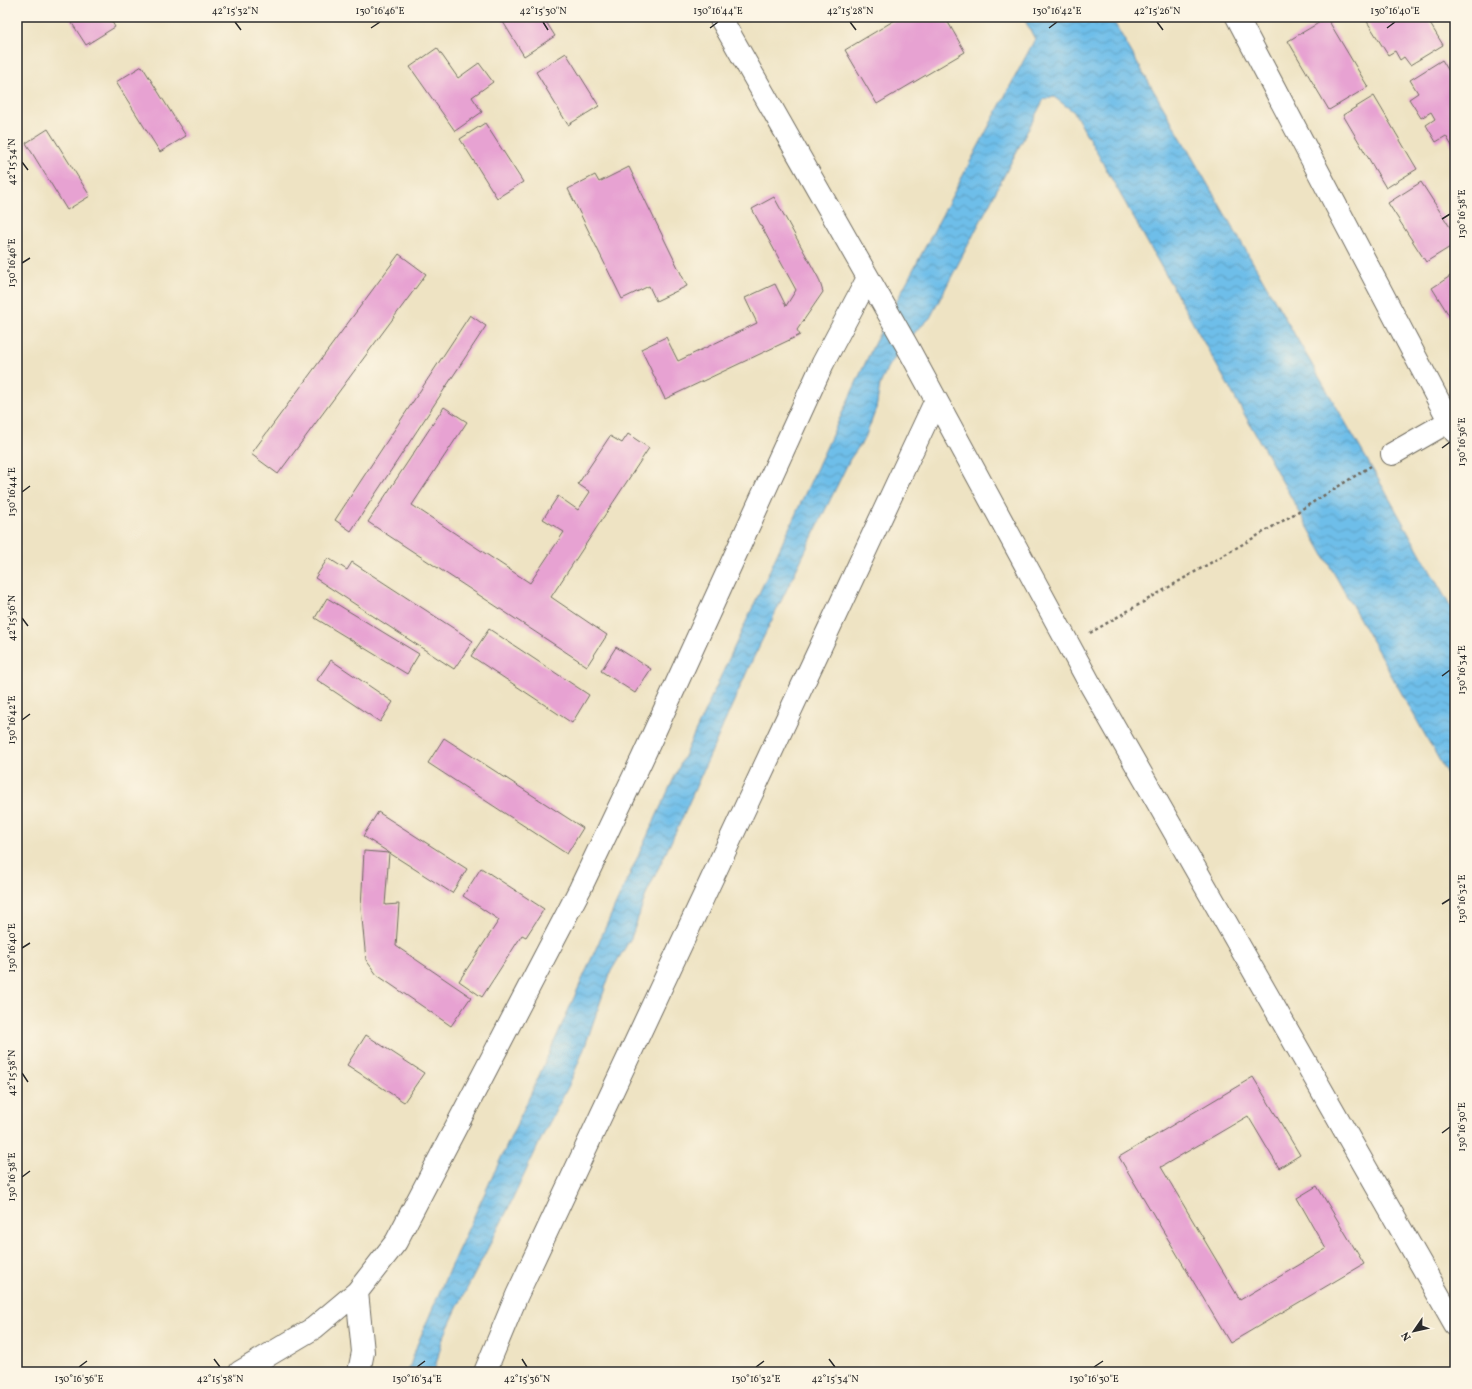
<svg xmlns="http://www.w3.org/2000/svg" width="1472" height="1389" font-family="Vollkorn,serif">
  <defs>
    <pattern id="water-waves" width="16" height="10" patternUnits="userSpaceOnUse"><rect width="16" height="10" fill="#6ebee9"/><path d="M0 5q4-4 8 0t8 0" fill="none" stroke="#5b9bbd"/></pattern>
  </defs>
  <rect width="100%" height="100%" fill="#fcf5e5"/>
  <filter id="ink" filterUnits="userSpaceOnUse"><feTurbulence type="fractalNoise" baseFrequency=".025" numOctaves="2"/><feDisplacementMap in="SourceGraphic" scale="8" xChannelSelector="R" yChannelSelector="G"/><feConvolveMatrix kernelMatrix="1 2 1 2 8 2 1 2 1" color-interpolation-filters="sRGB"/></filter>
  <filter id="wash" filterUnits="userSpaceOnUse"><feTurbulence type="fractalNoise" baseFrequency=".012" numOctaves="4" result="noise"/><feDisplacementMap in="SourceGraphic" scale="16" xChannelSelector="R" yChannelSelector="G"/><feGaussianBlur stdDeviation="0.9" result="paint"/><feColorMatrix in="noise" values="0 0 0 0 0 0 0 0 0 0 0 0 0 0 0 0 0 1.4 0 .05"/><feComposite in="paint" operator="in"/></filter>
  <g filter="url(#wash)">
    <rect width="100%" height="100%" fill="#eee3c3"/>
    <path fill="url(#water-waves)" stroke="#4c748a" d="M1023,17H1111L1381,484L1455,615V788L1074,112L1054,97L1044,99L930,318L916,331L887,368L880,385L876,409L865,438L850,459L749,667L679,825L647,892L631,938L611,971L584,1049L569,1085L543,1135L507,1211L457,1308L442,1341L434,1372H408L417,1345L449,1270L534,1087L615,906L874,344L1035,39Z"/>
    <g id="blocks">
      <path fill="#e7a2d2" d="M68,17H109L115,27L86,45Z
        M500,17H543L555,36L524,56Z
        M900,17H945L965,52L877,104L845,50Z
        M1371,17H1426L1443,45L1410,65L1404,57L1400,60L1395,51L1388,55L1366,20Z
        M1327,18L1368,87L1329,110L1288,41Z
        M437,48L458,78L479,63L493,82L472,97L482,112L455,131L410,67Z
        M566,53L599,106L568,125L536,72Z
        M1442,60L1455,81V151L1446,136L1436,142L1426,125L1435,119L1431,112L1421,118L1409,99L1418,93L1410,80Z
        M142,66L186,136L160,152L116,82Z
        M1374,96L1417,169L1386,188L1343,115Z
        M485,123L523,182L497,198L460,139Z
        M48,129L90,196L67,210L26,143Z
        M629,167L687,286L656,301L649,286L622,299L568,189L595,175L599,182Z
        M1421,182L1455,235V244L1426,262L1388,203Z
        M774,197L819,279L823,292L797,330L800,335L665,399L641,349L666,337L678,361L757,323L745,298L775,284L786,306L796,290L752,209Z
        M399,254L426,274L278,474L251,454Z
        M1455,273V325L1432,288Z
        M470,315L486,326L351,531L335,520Z
        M444,407L467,422L412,505L530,583L564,532L543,519L558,496L578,510L590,492L578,484L610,436L622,443L628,434L649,448L551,597L607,635L587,666L368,522Z
        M328,558L347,570L352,562L473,641L454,669L315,578Z
        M327,598L419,654L407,674L315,618Z
        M489,629L589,695L572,723L471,656Z
        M616,647L651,669L635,693L601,671Z
        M331,660L393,702L380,722L317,680Z
        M444,738L583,828L567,854L428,763Z
        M378,812L467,869L452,893L363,836Z
        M364,851L389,853L385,905L399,904L396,946L471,997L451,1026L377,975L366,960L361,908Z
        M481,868L544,909L526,937L522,935L482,997L459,981L499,920L463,896Z
        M366,1035L424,1073L404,1102L347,1065Z
        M1253,1077L1300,1155L1279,1168L1248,1116L1161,1167L1240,1300L1326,1249L1297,1198L1317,1186L1364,1264L1230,1343L1119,1157Z"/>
    </g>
  </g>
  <g filter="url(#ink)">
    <use href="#blocks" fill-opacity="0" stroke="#6f6b60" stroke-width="1"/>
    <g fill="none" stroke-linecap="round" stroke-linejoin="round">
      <defs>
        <path id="minor" d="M720,17L907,346L1090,684L1455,1324
          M1237,17L1455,432
          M1392,454L1455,418
          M357,1292L363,1352L359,1372
          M240,1372L314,1328L357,1292L396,1242L580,889L642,759L823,363L868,278
          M485,1372L517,1295L936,400"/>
      </defs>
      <use href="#minor" stroke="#6f6b60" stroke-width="24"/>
      <path stroke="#6f6b60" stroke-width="2.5" stroke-dasharray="3 3" stroke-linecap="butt" d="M1090,633L1286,519L1371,466"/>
      <use href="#minor" stroke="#fff" stroke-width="22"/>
    </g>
  </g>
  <path fill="none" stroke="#2b2b2b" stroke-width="1.5" d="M235,22L241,30M543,22L548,30M850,22L856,30M1157,22L1163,30M371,28L380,22M710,28L718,22M1049,28L1057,22M1387,28L1395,22M22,162L28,170M1442,219L1450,214M22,263L30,258M1442,448L1450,442M22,492L30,486M22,618L28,626M1442,676L1450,670M22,720L30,714M1442,904L1450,899M22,948L30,943M22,1073L28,1082M1442,1133L1450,1127M22,1177L30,1171M214,1359L220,1367M522,1359L527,1367M829,1359L835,1367M79,1367L87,1361M417,1367L425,1361M756,1367L764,1361M1094,1367L1103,1361"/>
  <rect width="1472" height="1389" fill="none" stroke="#fcf5e5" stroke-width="44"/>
  <g transform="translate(1414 1331) rotate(236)" stroke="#fcf5e5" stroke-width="3" paint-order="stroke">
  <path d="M0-3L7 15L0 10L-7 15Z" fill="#2b2b2b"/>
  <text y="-6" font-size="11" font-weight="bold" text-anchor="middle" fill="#2b2b2b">N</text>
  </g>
  <rect x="22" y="22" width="1428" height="1345" fill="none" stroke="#2b2b2b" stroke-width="1.5"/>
  <g font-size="10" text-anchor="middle" fill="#2b2b2b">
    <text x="235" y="14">42°15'32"N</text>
    <text x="380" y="14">130°16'46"E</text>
    <text x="543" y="14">42°15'30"N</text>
    <text x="718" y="14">130°16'44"E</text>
    <text x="850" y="14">42°15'28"N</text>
    <text x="1057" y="14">130°16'42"E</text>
    <text x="1157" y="14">42°15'26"N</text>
    <text x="1395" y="14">130°16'40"E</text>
    <text transform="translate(11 162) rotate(-90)" y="4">42°15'34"N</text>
    <text transform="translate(1461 214) rotate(-90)" y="4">130°16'38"E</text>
    <text transform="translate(11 263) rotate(-90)" y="4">130°16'46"E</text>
    <text transform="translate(1461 442) rotate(-90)" y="4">130°16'36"E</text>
    <text transform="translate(11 492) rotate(-90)" y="4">130°16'44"E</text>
    <text transform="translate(11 618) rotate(-90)" y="4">42°15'36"N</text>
    <text transform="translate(1461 670) rotate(-90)" y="4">130°16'34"E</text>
    <text transform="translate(11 720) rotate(-90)" y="4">130°16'42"E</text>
    <text transform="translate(1461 899) rotate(-90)" y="4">130°16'32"E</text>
    <text transform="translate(11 948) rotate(-90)" y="4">130°16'40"E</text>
    <text transform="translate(11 1073) rotate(-90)" y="4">42°15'38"N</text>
    <text transform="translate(1461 1127) rotate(-90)" y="4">130°16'30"E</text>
    <text transform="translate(11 1177) rotate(-90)" y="4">130°16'38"E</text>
    <text x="79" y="1382">130°16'36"E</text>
    <text x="220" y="1382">42°15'38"N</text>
    <text x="417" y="1382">130°16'34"E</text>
    <text x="527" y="1382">42°15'36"N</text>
    <text x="756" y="1382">130°16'32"E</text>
    <text x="835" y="1382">42°15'34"N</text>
    <text x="1094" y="1382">130°16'30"E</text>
  </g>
</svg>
